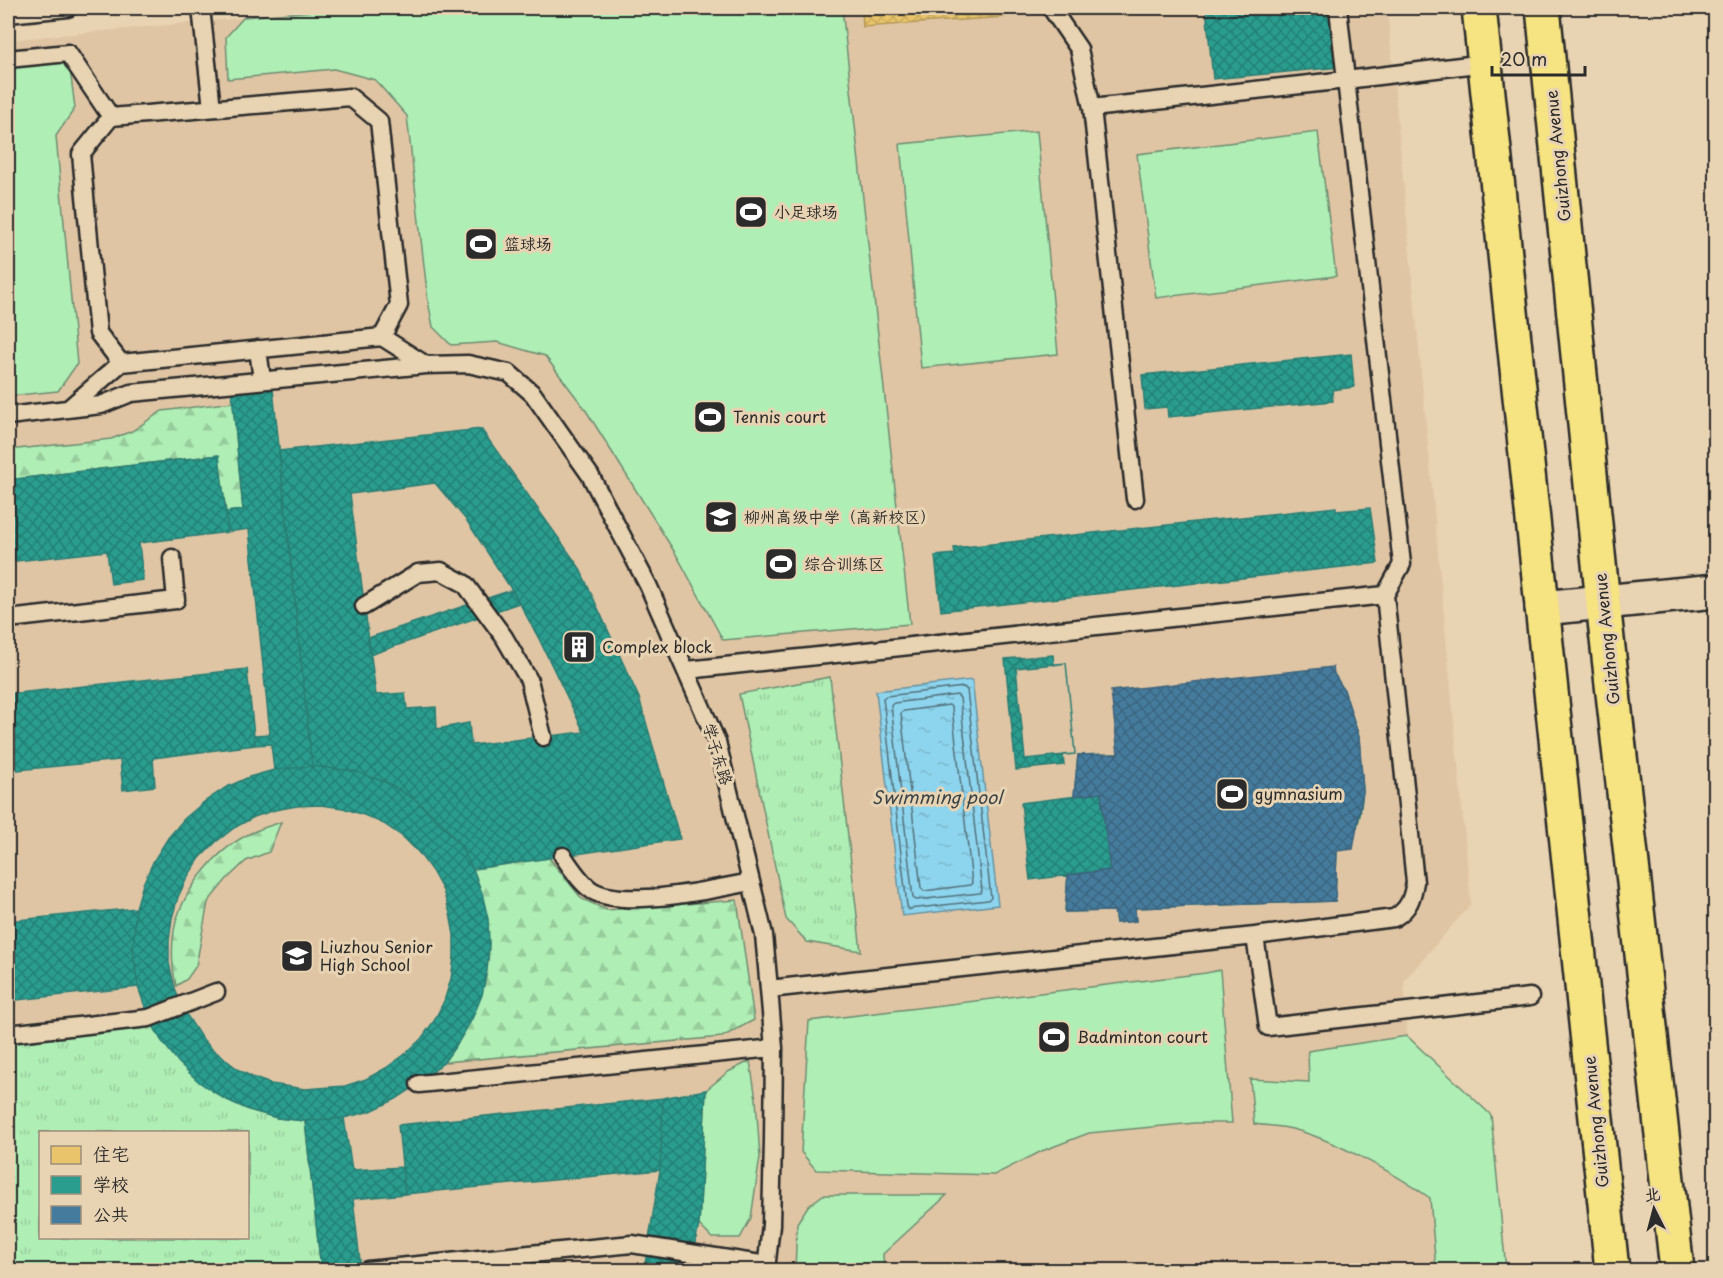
<svg xmlns="http://www.w3.org/2000/svg" width="1723" height="1278" font-family="'Playpen Sans','LXGW WenKai TC',sans-serif">
  <defs>
    <pattern id="forest-firs" width="22" height="20" patternUnits="userSpaceOnUse" patternTransform="scale(1.5)"><rect width="22" height="20" fill="#afeeb5"/><path d="M5 1l3.5 6h-7zM16 11l3.5 6h-7z" fill="#97cc9c"/></pattern>
    <pattern id="park-tufts" width="24" height="20" patternUnits="userSpaceOnUse" patternTransform="scale(1.5)"><rect width="24" height="20" fill="#afeeb5"/><path d="M3 7l-1-3M5 7V3M7 7l1-3M15 17l-1-3M17 17v-4M19 17l1-3" fill="none" stroke="#97cc9c"/></pattern>
    <pattern id="water-ripples" width="26" height="14" patternUnits="userSpaceOnUse" patternTransform="scale(1.5)"><rect width="26" height="14" fill="#8dd5ee"/><path d="M2 4q2-2 4 0t4 0M15 11q2-2 4 0t4 0" fill="none" stroke="#7ab7cc"/></pattern>
    <pattern id="homes-cross-hatch" width="8" height="8" patternUnits="userSpaceOnUse" patternTransform="scale(1.5)"><rect width="8" height="8" fill="#e9c46a"/><path d="M0 0l8 8M0 8l8-8" fill="none" stroke="#c8a95c"/></pattern>
    <pattern id="schools-cross-hatch" width="8" height="8" patternUnits="userSpaceOnUse" patternTransform="scale(1.5)"><rect width="8" height="8" fill="#2a9d8f"/><path d="M0 0l8 8M0 8l8-8" fill="none" stroke="#248075"/></pattern>
    <pattern id="public-cross-hatch" width="8" height="8" patternUnits="userSpaceOnUse" patternTransform="scale(1.5)"><rect width="8" height="8" fill="#457b9d"/><path d="M0 0l8 8M0 8l8-8" fill="none" stroke="#3a6580"/></pattern>
  </defs>
  <rect width="100%" height="100%" fill="#e8d3b2"/>
  <filter id="ink" filterUnits="userSpaceOnUse"><feTurbulence type="fractalNoise" baseFrequency=".0167" numOctaves="2"/><feDisplacementMap in="SourceGraphic" scale="12" xChannelSelector="R" yChannelSelector="G"/><feConvolveMatrix kernelMatrix="1 2 1 2 8 2 1 2 1" color-interpolation-filters="sRGB"/></filter>
  <g filter="url(#ink)">
    <path fill="#e0c5a4" fill-rule="evenodd" d="M347,8H1387L1471,904L1404,981L1407,1036L1491,1115L1506,1270H8V40ZM40,1132H248V1238H40Z"/>
    <path fill="#afeeb5" stroke="#6d8c70" stroke-width="1.5" d="M347,8H842L910,624L723,640L677,556L612,452L585,409L545,356L497,342L451,345L433,327L428,301L407,116L375,80L334,69L228,79L226,37L244,17Z
      M68,53L75,108L56,136L77,364L58,391L8,396V59Z
      M1037,131L1058,354L921,368L900,144Z
      M1318,132L1336,276L1156,298L1137,154Z
      M1220,970L1232,1123H1195L1089,1133L1042,1151L994,1175L816,1170L801,1152L809,1021L1206,973Z
      M1407,1036L1491,1115L1506,1270H1436L1430,1198C1396,1174 1336,1141 1296,1130C1283,1126 1268,1126 1254,1124L1250,1079L1309,1082L1308,1051Z
      M750,1061L756,1099L760,1157L751,1218L740,1238H712L699,1225L706,1090L728,1072Z
      M823,1195H947L883,1254L884,1270H795L797,1223L808,1206Z"/>
    <path fill="url(#forest-firs)" stroke="#6d8c70" stroke-width="1.5" d="M233,402L243,510L226,512L218,455L8,480V450L111,439L132,431L162,411Z
      M281,822L269,852L246,861L226,880L208,902L196,966L187,979L176,986C172,967 171,950 174,931C180,894 214,852 247,835C258,829 270,826 281,822Z
      M549,858L582,899L607,910L737,900L754,1020L722,1037L444,1062C492,999 501,944 473,869Z"/>
    <path fill="url(#park-tufts)" stroke="#6d8c70" stroke-width="1.5" fill-rule="evenodd" d="M830,677L861,951L807,942L786,919L739,694Z
      M149,1018L223,1098L249,1110L277,1118L305,1121L321,1270H8V1033ZM40,1132H248V1238H40Z"/>
    <path fill="url(#water-ripples)" stroke="#6691a0" stroke-width="1.5" d="M972,680L998,905L902,916L876,691Z"/>
    <path fill="url(#homes-cross-hatch)" stroke="#b09657" stroke-width="1.5" d="M862,8H1003L1004,17L863,27Z"/>
    <path fill="url(#schools-cross-hatch)" stroke="#2a7b71" stroke-width="1.5" fill-rule="evenodd" d="M1206,8H1334L1340,67L1213,79Z
      M1351,354L1354,387L1332,390L1333,401L1168,417L1167,407L1145,409L1142,375Z
      M272,379L312,766L274,770L271,744L255,745L254,735L270,734L249,529L228,532L226,512L243,510L231,383Z
      M481,429L579,567L639,698L680,839L473,869L459,844L441,822L416,800L388,783L354,771L312,766L279,451ZM435,483L467,521L515,595L539,639L584,732L471,745L469,723L437,729L436,707L407,709L405,693L376,695L350,494Z
      M219,455L228,532L139,543L143,580L111,584L107,551L8,562V480Z
      M1336,507V511L1370,508L1378,563L941,611L935,556L955,554L954,548Z
      M512,590L519,603L370,655L368,638Z
      M1053,655L1054,665L1066,663L1075,754L1063,755L1064,765L1016,770L1005,659Z
      M1066,663L1075,754L1025,759L1016,668Z
      M247,669L255,745L153,758L155,786L123,790L120,760L8,771V694Z
      M1334,674L1344,690L1359,737L1363,791L1360,815L1353,844Z
      M1118,754L1131,874L1337,851L1335,901L1135,908L1132,885L1112,887L1114,911L1065,912L1068,875L1110,870L1101,793L1074,796L1078,755Z
      M312,766L354,771L388,783L416,800L441,822L459,844L473,869L482,893L488,919L489,944L487,970L482,995L472,1019L459,1041L444,1062L419,1084L396,1099L371,1111L344,1118L305,1121L277,1118L249,1110L223,1098L199,1082L179,1063L161,1040L149,1018L138,987L133,950L136,908L143,884L154,860L168,838L184,819L204,802L225,788L249,777L274,770ZM320,805L343,808L364,815L384,824L403,837L419,853L432,871L443,891L450,913L454,935V957L451,979L444,1001L434,1021L421,1039L404,1055L386,1068L366,1079L345,1086L305,1089L271,1084L254,1078L239,1070L211,1048L200,1036L181,1006L174,985L169,963V941L172,918L178,897L188,876L200,858L216,842L234,828L254,817L275,810L297,806Z
      M1101,793L1110,870L1030,880L1021,803Z
      M1132,885L1136,921L1116,923L1112,887Z
      M136,908L133,950L138,987L8,1001V921Z
      M706,1090L699,1225L689,1270H644L660,1170L663,1098Z
      M663,1098L660,1170L405,1194L398,1125Z
      M344,1118L352,1170L402,1167L405,1194L353,1199L361,1270H321L305,1121Z"/>
    <path fill="url(#public-cross-hatch)" stroke="#3d637b" stroke-width="1.5" d="M1333,667L1334,674L1344,690L1359,737L1363,791L1353,849L1337,851L1335,901L1135,908L1136,921L1116,923L1114,911L1065,912L1068,875L1110,870L1101,793L1074,796L1078,755L1118,754L1111,691Z"/>
    <g fill="none" stroke-linecap="round" stroke-linejoin="round">
      <path stroke="#526f79" stroke-width="1.5" d="M964,687L967,690L991,898L988,900L909,909L907,906L883,698L886,696Z
        M957,695L960,698L982,891L980,893L916,900L913,898L891,705L894,703Z
        M949,705L952,708L972,883L970,885L924,891L921,888L901,713L904,711Z"/>
      <defs>
        <path id="lane" d="M201,8L212,108
          M1051,8L1079,49L1092,108L1135,499
          M8,14L68,8
          M8,59L68,53L111,117
          M350,97L379,121L399,305L382,337L121,363L98,333L81,154L111,117Z
          M1092,108L1346,80L1338,8
          M382,337L426,365
          M258,349L262,380
          M68,409L121,363
          M8,416L101,405L131,393L426,365L468,364L509,373L533,394L590,475L648,585L717,742L764,935L769,989L774,1048L773,1140L771,1225L766,1270
          M1385,595L1402,564L1346,80L1485,63
          M364,606L418,573L441,571L465,584L504,637L529,680L543,737
          M8,619L176,600L172,558
          M687,670L1385,595L1415,882C1412,899 1409,909 1394,918L1255,936L769,989
          M563,856C571,867 581,884 593,891C626,909 714,889 751,882
          M1255,936L1268,1027L1530,997
          M8,1034L149,1018L216,992
          M419,1084L774,1048
          M367,1270L632,1244L767,1265"/>
        <path id="secondary" d="M1542,608L1716,591"/>
        <path id="primary" d="M1479,8L1612,1270
          M1543,8L1603,603L1677,1270"/>
      </defs>
      <use href="#lane" stroke="#2b2b2b" stroke-width="21"/>
      <use href="#secondary" stroke="#2b2b2b" stroke-width="38"/>
      <use href="#primary" stroke="#2b2b2b" stroke-width="38"/>
      <use href="#lane" stroke="#e8d3b2" stroke-width="16"/>
      <use href="#secondary" stroke="#e8d3b2" stroke-width="33"/>
      <use href="#primary" stroke="#f6e381" stroke-width="33"/>
    </g>
  </g>
  <defs>
    <symbol id="stadium-square" viewBox="-11 -11 22 22"><rect x="-9" y="-9" width="18" height="18" rx="4" fill="#2b2b2b" stroke="#e8d3b2"/><path d="M0-5a6.5 5 0 1 0 0 10a6.5 5 0 1 0 0-10ZM-3.5-1.8h7v3.6h-7Z" fill="#fff"/></symbol>
    <symbol id="school-square" viewBox="-11 -11 22 22"><rect x="-9" y="-9" width="18" height="18" rx="4" fill="#2b2b2b" stroke="#e8d3b2"/><path d="M0-5L7-2L0 1L-7-2ZM-4 1L0 2.5L4 1V4Q0 6-4 4Z" fill="#fff"/></symbol>
    <symbol id="building-square" viewBox="-11 -11 22 22"><rect x="-9" y="-9" width="18" height="18" rx="4" fill="#2b2b2b" stroke="#e8d3b2"/><path d="M-4-6H4V6H1V3H-1V6H-4ZM-2.5-4.3h1.7v1.8h-1.7ZM.8-4.3h1.7v1.8H.8ZM-2.5-1h1.7V.8h-1.7ZM.8-1h1.7V.8H.8Z" fill="#fff"/></symbol>
  </defs>
  <g fill-rule="evenodd">
    <use href="#stadium-square" x="732" y="193" width="38" height="38"/>
    <use href="#stadium-square" x="462" y="225" width="38" height="38"/>
    <use href="#stadium-square" x="691" y="398" width="38" height="38"/>
    <use href="#school-square" x="702" y="498" width="38" height="38"/>
    <use href="#stadium-square" x="762" y="545" width="38" height="38"/>
    <use href="#building-square" x="560" y="628" width="38" height="38"/>
    <use href="#stadium-square" x="1213" y="775" width="38" height="38"/>
    <use href="#school-square" x="278" y="937" width="38" height="38"/>
    <use href="#stadium-square" x="1035" y="1018" width="38" height="38"/>
  </g>
  <g text-anchor="middle" stroke-width="6" stroke-linejoin="round" paint-order="stroke">
    <g font-size="16" fill="#2b2b2b" stroke="#e8d3b2">
      <text transform="translate(1558 156) rotate(-96)" y="6">Guizhong Avenue</text>
      <text transform="translate(1607 639) rotate(-96)" y="6">Guizhong Avenue</text>
      <text transform="translate(718 754) rotate(73)" y="6">学子东路</text>
      <text transform="translate(1596 1122) rotate(-96)" y="6">Guizhong Avenue</text>
    </g>
    <g font-size="16" fill="#2b2b2b" stroke="#e8d3b2" text-anchor="start">
      <text x="774" y="218">小足球场</text>
      <text x="504" y="250">篮球场</text>
      <text x="733" y="423">Tennis court</text>
      <text x="744" y="523">柳州高级中学（高新校区）</text>
      <text x="804" y="570">综合训练区</text>
      <text x="602" y="653">Complex block</text>
      <text x="1255" y="800">gymnasium</text>
      <text x="320" y="953">Liuzhou Senior<tspan x="320" dy="18">High School</tspan></text>
      <text x="1077" y="1043">Badminton court</text>
    </g>
    <g font-size="18" font-style="italic" fill="#3a4448" stroke="#e8d3b2">
      <text x="937" y="804">Swimming pool</text>
    </g>
  </g>
  <rect width="1723" height="1278" fill="none" stroke="#e8d3b2" stroke-width="30"/>
  <rect x="15" y="15" width="1693" height="1248" fill="none" stroke="#2b2b2b" stroke-width="2" filter="url(#ink)"/>
  <rect x="39" y="1131" width="210" height="108" fill="#e8d3b2" stroke="#9c907c" stroke-width="1.5"/>
  <rect x="51" y="1146" width="30" height="18" fill="#e9c46a" stroke="#9c907c" stroke-width="1.5"/>
  <text x="93" y="1161" font-size="18" fill="#2b2b2b">住宅</text>
  <rect x="51" y="1176" width="30" height="18" fill="#2a9d8f" stroke="#9c907c" stroke-width="1.5"/>
  <text x="93" y="1191" font-size="18" fill="#2b2b2b">学校</text>
  <rect x="51" y="1206" width="30" height="18" fill="#457b9d" stroke="#9c907c" stroke-width="1.5"/>
  <text x="93" y="1221" font-size="18" fill="#2b2b2b">公共</text>
  <g transform="translate(1654 1209) rotate(354)" stroke="#e8d3b2" stroke-width="4.5" paint-order="stroke">
  <path d="M0-4.5L10 22L0 15L-10 22Z" fill="#2b2b2b"/>
  <text y="-9" font-size="16" font-weight="bold" text-anchor="middle" fill="#2b2b2b">北</text>
  </g>
  <path d="M1492 66v9h93v-9" fill="none" stroke="#2b2b2b" stroke-width="3"/>
  <text x="1501" y="66" font-size="18" fill="#2b2b2b" stroke="#e8d3b2" stroke-width="4.5" paint-order="stroke">20 m</text>
</svg>
